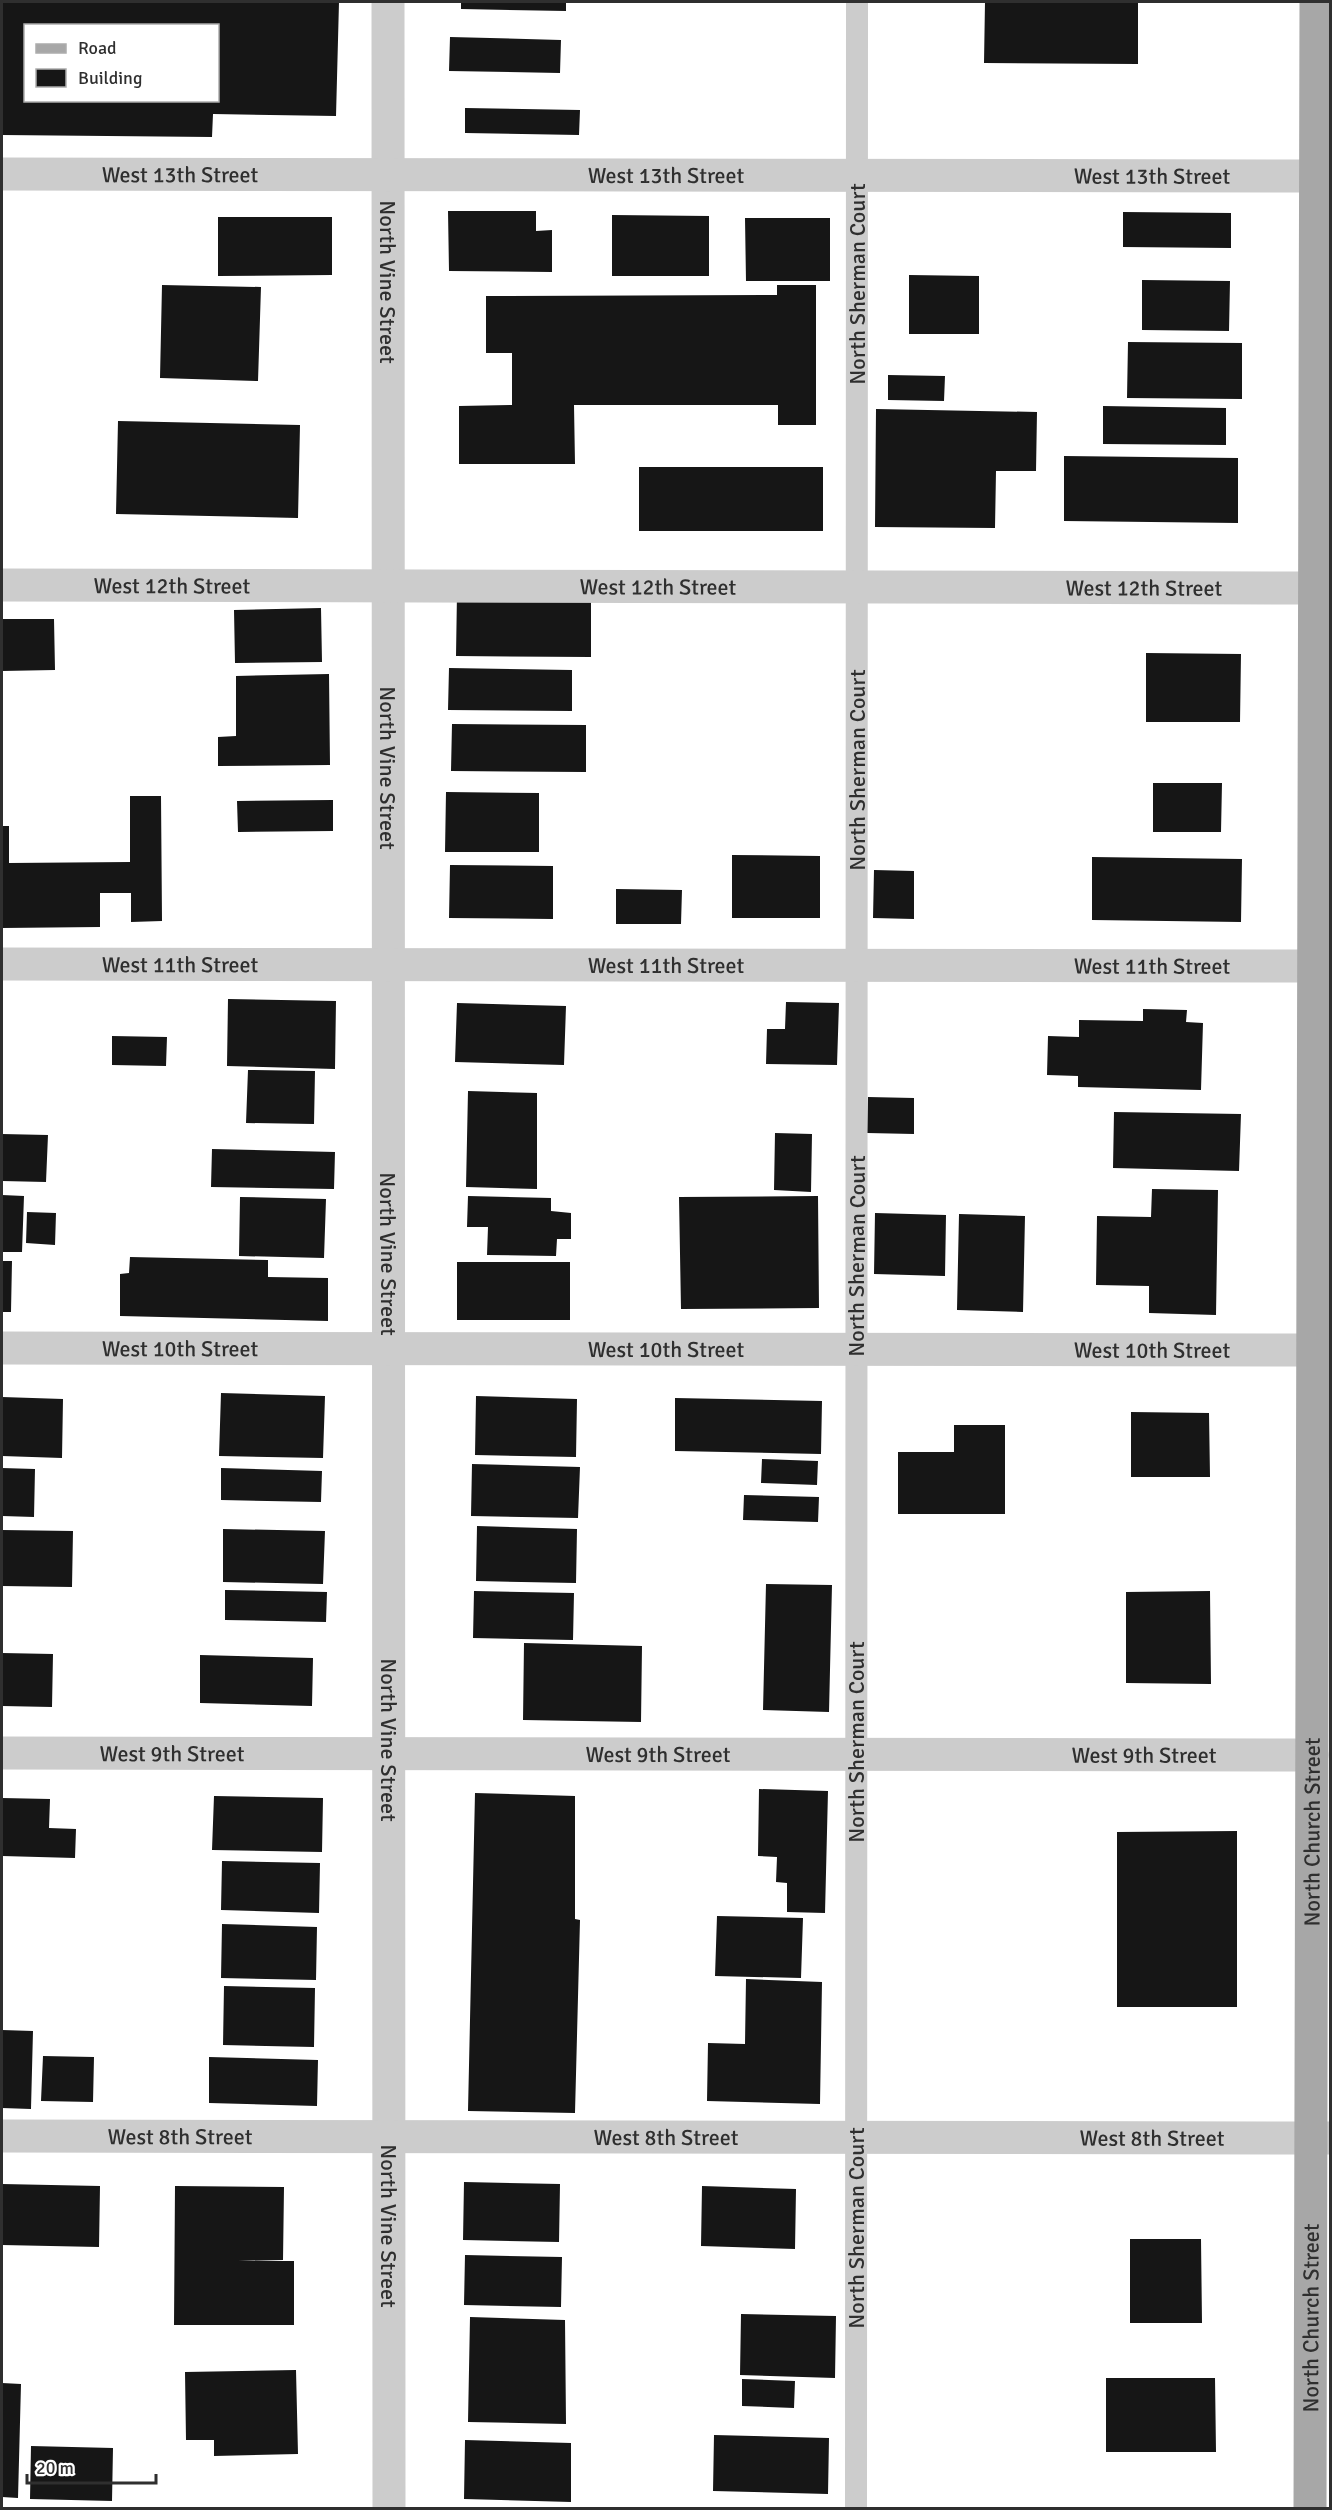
<svg xmlns="http://www.w3.org/2000/svg" width="1332" height="2510" font-family="Signika,sans-serif">
  <rect width="100%" height="100%" fill="#fff"/>
  <path fill="#161616" fill-rule="evenodd" d="M2,2H339L336,116L213,114L212,137L2,135ZM26,26H218V100H26Z
    M461,2H566V11L461,9Z
    M985,2H1138V64L984,63Z
    M450,37L561,40L560,73L449,71Z
    M465,108L580,110L579,135L465,133Z
    M448,211H536V231L552,230V272L449,271Z
    M1123,212L1231,213V248L1123,247Z
    M612,215L709,216V276H612Z
    M218,217H332V275L218,276Z
    M745,218H830V281H746Z
    M909,275L979,276V334H909Z
    M1142,280L1230,281L1229,331L1142,330Z
    M162,285L261,287L258,381L160,378Z
    M777,285H816V425H778V405H574L575,464H459V406L512,405V353H486V296L777,295Z
    M1128,342L1242,343V399L1127,398Z
    M888,375L945,376L944,401L888,400Z
    M1103,406L1226,408V445L1103,444Z
    M876,409L1037,412L1036,471H996L995,528L875,527Z
    M118,421L300,425L298,518L116,514Z
    M1064,456L1238,458V523L1064,521Z
    M639,467H823V531H639Z
    M457,593L591,595V657L456,656Z
    M321,608L322,662L235,663L234,610Z
    M2,619H54L55,670L2,671Z
    M1146,653L1241,654L1240,722H1146Z
    M449,668L572,670V711L448,710Z
    M329,674L330,765L218,766V737L236,736V676Z
    M452,724L586,725V772L451,771Z
    M1153,783H1222L1221,832H1153Z
    M446,792L539,793V852H445Z
    M130,796H161L162,921L131,922V893H100V927L2,928V826H9V863L130,862Z
    M333,800V831L238,832L237,801Z
    M732,855L820,856V918H732Z
    M1092,857L1242,859L1241,922L1092,920Z
    M450,865L553,866V919L449,918Z
    M874,870L914,871V919L873,918Z
    M616,889L682,890L681,924H616Z
    M228,999L336,1001L335,1069L227,1066Z
    M786,1002L839,1003L837,1065L766,1064L767,1029H785Z
    M457,1003L566,1006L564,1065L455,1062Z
    M1143,1009L1187,1010L1186,1022L1203,1023L1201,1090L1078,1087V1076L1047,1075L1048,1036L1079,1037V1020L1143,1021Z
    M112,1036L167,1037L166,1066L112,1065Z
    M248,1070L315,1071L314,1124L246,1123Z
    M468,1091L537,1093V1189L466,1187Z
    M868,1097L914,1098V1134L867,1133Z
    M1114,1112L1241,1114L1239,1171L1113,1168Z
    M775,1133L812,1134L811,1192L774,1190Z
    M2,1134L48,1135L46,1182L2,1181Z
    M212,1149L335,1152L334,1189L211,1187Z
    M1152,1189L1218,1190L1216,1315L1149,1313V1286L1096,1285L1097,1216L1151,1217Z
    M2,1195L24,1196L22,1252H2Z
    M468,1196L551,1198V1211L571,1213V1239H557L556,1256L487,1255L488,1227H467Z
    M818,1196L819,1308L681,1309L679,1197Z
    M240,1197L326,1199L324,1258L239,1256Z
    M27,1212L56,1213L55,1245L26,1243Z
    M875,1213L946,1215L945,1276L874,1274Z
    M959,1214L1025,1216L1023,1312L957,1310Z
    M130,1257L268,1260V1277L328,1278V1321L120,1316V1274L129,1273Z
    M2,1261H12L11,1312H2Z
    M457,1262H570V1320H457Z
    M221,1393L325,1396L323,1458L219,1456Z
    M476,1396L577,1399L576,1457L475,1455Z
    M2,1397L63,1399L62,1458L2,1456Z
    M675,1398L822,1401L821,1454L675,1451Z
    M1131,1412L1209,1413L1210,1477H1131Z
    M954,1425H1005V1514H898V1452H954Z
    M762,1459L818,1461L817,1485L761,1483Z
    M472,1464L580,1467L578,1518L471,1516Z
    M2,1468L35,1469L34,1517L2,1516Z
    M221,1468L322,1471L321,1502L221,1500Z
    M744,1495L819,1497L818,1522L743,1520Z
    M477,1526L577,1529L576,1583L476,1581Z
    M223,1529L325,1531L323,1584L223,1582Z
    M2,1530L73,1531L72,1587L2,1586Z
    M766,1584L832,1585L829,1712L763,1710Z
    M225,1590L327,1592L326,1622L225,1620Z
    M474,1591L574,1593L573,1640L473,1638Z
    M1210,1591L1211,1684L1126,1683V1592Z
    M524,1643L642,1646L641,1722L523,1720Z
    M2,1653L53,1654L52,1707L2,1706Z
    M200,1655L313,1658L312,1706L200,1703Z
    M759,1789L828,1791L825,1913L787,1912V1883L776,1882L777,1857L758,1856Z
    M475,1793L575,1796V1919L580,1920L575,2113L468,2111Z
    M214,1796L323,1798L322,1852L212,1850Z
    M2,1798L50,1799L49,1828L76,1829L75,1858L2,1856Z
    M1237,1831V2007H1117V1832Z
    M222,1861L320,1863L319,1913L221,1910Z
    M717,1916L803,1918L801,1978L715,1976Z
    M222,1924L317,1927L316,1980L221,1978Z
    M746,1979L822,1982L820,2104L707,2101L708,2043L745,2044Z
    M224,1986L315,1988L314,2047L223,2045Z
    M2,2030L33,2031L31,2109L2,2108Z
    M43,2056L94,2057L93,2102L41,2101Z
    M209,2057L318,2060L317,2106L209,2103Z
    M464,2182L560,2184L559,2242L463,2240Z
    M2,2184L100,2186L99,2247L2,2245Z
    M175,2186L284,2187L283,2260L238,2261H294V2325H174Z
    M702,2186L796,2189L795,2249L701,2246Z
    M1130,2239H1201L1202,2323H1130Z
    M465,2255L562,2257L561,2307L464,2305Z
    M741,2314L836,2316L835,2378L740,2375Z
    M470,2317L565,2320L566,2424L468,2422Z
    M296,2370L298,2454L214,2456V2440H186L185,2372Z
    M1106,2378H1215L1216,2452H1106Z
    M742,2379L795,2381L794,2408L742,2406Z
    M2,2383L21,2384L18,2498L2,2497Z
    M714,2435L829,2438L828,2494L713,2491Z
    M465,2440L571,2443V2502L464,2499Z
    M31,2446L113,2448L112,2501L30,2499Z"/>
  <g fill="none" stroke-linecap="round" stroke-linejoin="round">
    <path stroke="#ccc" stroke-width="22" id="s1" d="M856,2508L857,2"/>
    <g stroke="#ccc" stroke-width="33">
      <path id="s2" d="M388,2L389,2508"/>
      <path id="s3" d="M2,174L1330,176"/>
      <path id="s4" d="M2,585L1315,588"/>
      <path id="s5" d="M2,964L1330,966"/>
      <path id="s6" d="M2,1348L1330,1350"/>
      <path id="s7" d="M2,1753L1312,1755"/>
      <path id="s8" d="M2,2136L1330,2138"/>
    </g>
    <path stroke="#a7a7a7" stroke-width="33" id="s9" d="M1310,2508L1316,2"/>
  </g>
  <g text-anchor="middle" stroke-width="6" stroke-linejoin="round" paint-order="stroke">
    <g font-size="22" fill="#2f2f2f" stroke="#fff">
      <text dy="8" stroke="none"><textPath href="#s3" startOffset="178">West 13th Street</textPath></text>
      <text dy="8" stroke="none"><textPath href="#s3" startOffset="664">West 13th Street</textPath></text>
      <text dy="8" stroke="none"><textPath href="#s3" startOffset="1150">West 13th Street</textPath></text>
      <text dy="8" stroke="none"><textPath href="#s2" startOffset="280">North Vine Street</textPath></text>
      <text dy="8" stroke="none"><textPath href="#s1" startOffset="2224">North Sherman Court</textPath></text>
      <text dy="8" stroke="none"><textPath href="#s4" startOffset="170">West 12th Street</textPath></text>
      <text dy="8" stroke="none"><textPath href="#s4" startOffset="656">West 12th Street</textPath></text>
      <text dy="8" stroke="none"><textPath href="#s4" startOffset="1142">West 12th Street</textPath></text>
      <text dy="8" stroke="none"><textPath href="#s2" startOffset="766">North Vine Street</textPath></text>
      <text dy="8" stroke="none"><textPath href="#s1" startOffset="1738">North Sherman Court</textPath></text>
      <text dy="8" stroke="none"><textPath href="#s5" startOffset="178">West 11th Street</textPath></text>
      <text dy="8" stroke="none"><textPath href="#s5" startOffset="664">West 11th Street</textPath></text>
      <text dy="8" stroke="none"><textPath href="#s5" startOffset="1150">West 11th Street</textPath></text>
      <text dy="8" stroke="none"><textPath href="#s2" startOffset="1252">North Vine Street</textPath></text>
      <text dy="8" stroke="none"><textPath href="#s1" startOffset="1252">North Sherman Court</textPath></text>
      <text dy="8" stroke="none"><textPath href="#s6" startOffset="178">West 10th Street</textPath></text>
      <text dy="8" stroke="none"><textPath href="#s6" startOffset="664">West 10th Street</textPath></text>
      <text dy="8" stroke="none"><textPath href="#s6" startOffset="1150">West 10th Street</textPath></text>
      <text dy="8" stroke="none"><textPath href="#s2" startOffset="1738">North Vine Street</textPath></text>
      <text dy="8" stroke="none"><textPath href="#s1" startOffset="766">North Sherman Court</textPath></text>
      <text dy="8" stroke="none"><textPath href="#s7" startOffset="170">West 9th Street</textPath></text>
      <text dy="8" stroke="none"><textPath href="#s7" startOffset="656">West 9th Street</textPath></text>
      <text dy="8" stroke="none"><textPath href="#s7" startOffset="1142">West 9th Street</textPath></text>
      <text dy="8" stroke="none"><textPath href="#s9" startOffset="676">North Church Street</textPath></text>
      <text dy="8" stroke="none"><textPath href="#s8" startOffset="178">West 8th Street</textPath></text>
      <text dy="8" stroke="none"><textPath href="#s8" startOffset="664">West 8th Street</textPath></text>
      <text dy="8" stroke="none"><textPath href="#s8" startOffset="1150">West 8th Street</textPath></text>
      <text dy="8" stroke="none"><textPath href="#s2" startOffset="2224">North Vine Street</textPath></text>
      <text dy="8" stroke="none"><textPath href="#s1" startOffset="280">North Sherman Court</textPath></text>
      <text dy="8" stroke="none"><textPath href="#s9" startOffset="190">North Church Street</textPath></text>
    </g>
  </g>
  <rect width="1332" height="2510" fill="none" stroke="#2f2f2f" stroke-width="6"/>
  <rect x="24" y="24" width="195" height="78" fill="#ffffff" stroke="#acacac" stroke-width="1.5"/>
  <rect x="36" y="44" width="30" height="9" fill="#a7a7a7" stroke="#acacac" stroke-width="1.5"/>
  <text x="78" y="54" font-size="18" fill="#2f2f2f">Road</text>
  <rect x="36" y="69" width="30" height="18" fill="#161616" stroke="#acacac" stroke-width="1.5"/>
  <text x="78" y="84" font-size="18" fill="#2f2f2f">Building</text>
  <path d="M27 2474v9h129v-9" fill="none" stroke="#2f2f2f" stroke-width="3"/>
  <text x="36" y="2474" font-size="18" fill="#2f2f2f" stroke="#ffffff" stroke-width="4.5" paint-order="stroke">20 m</text>
</svg>
